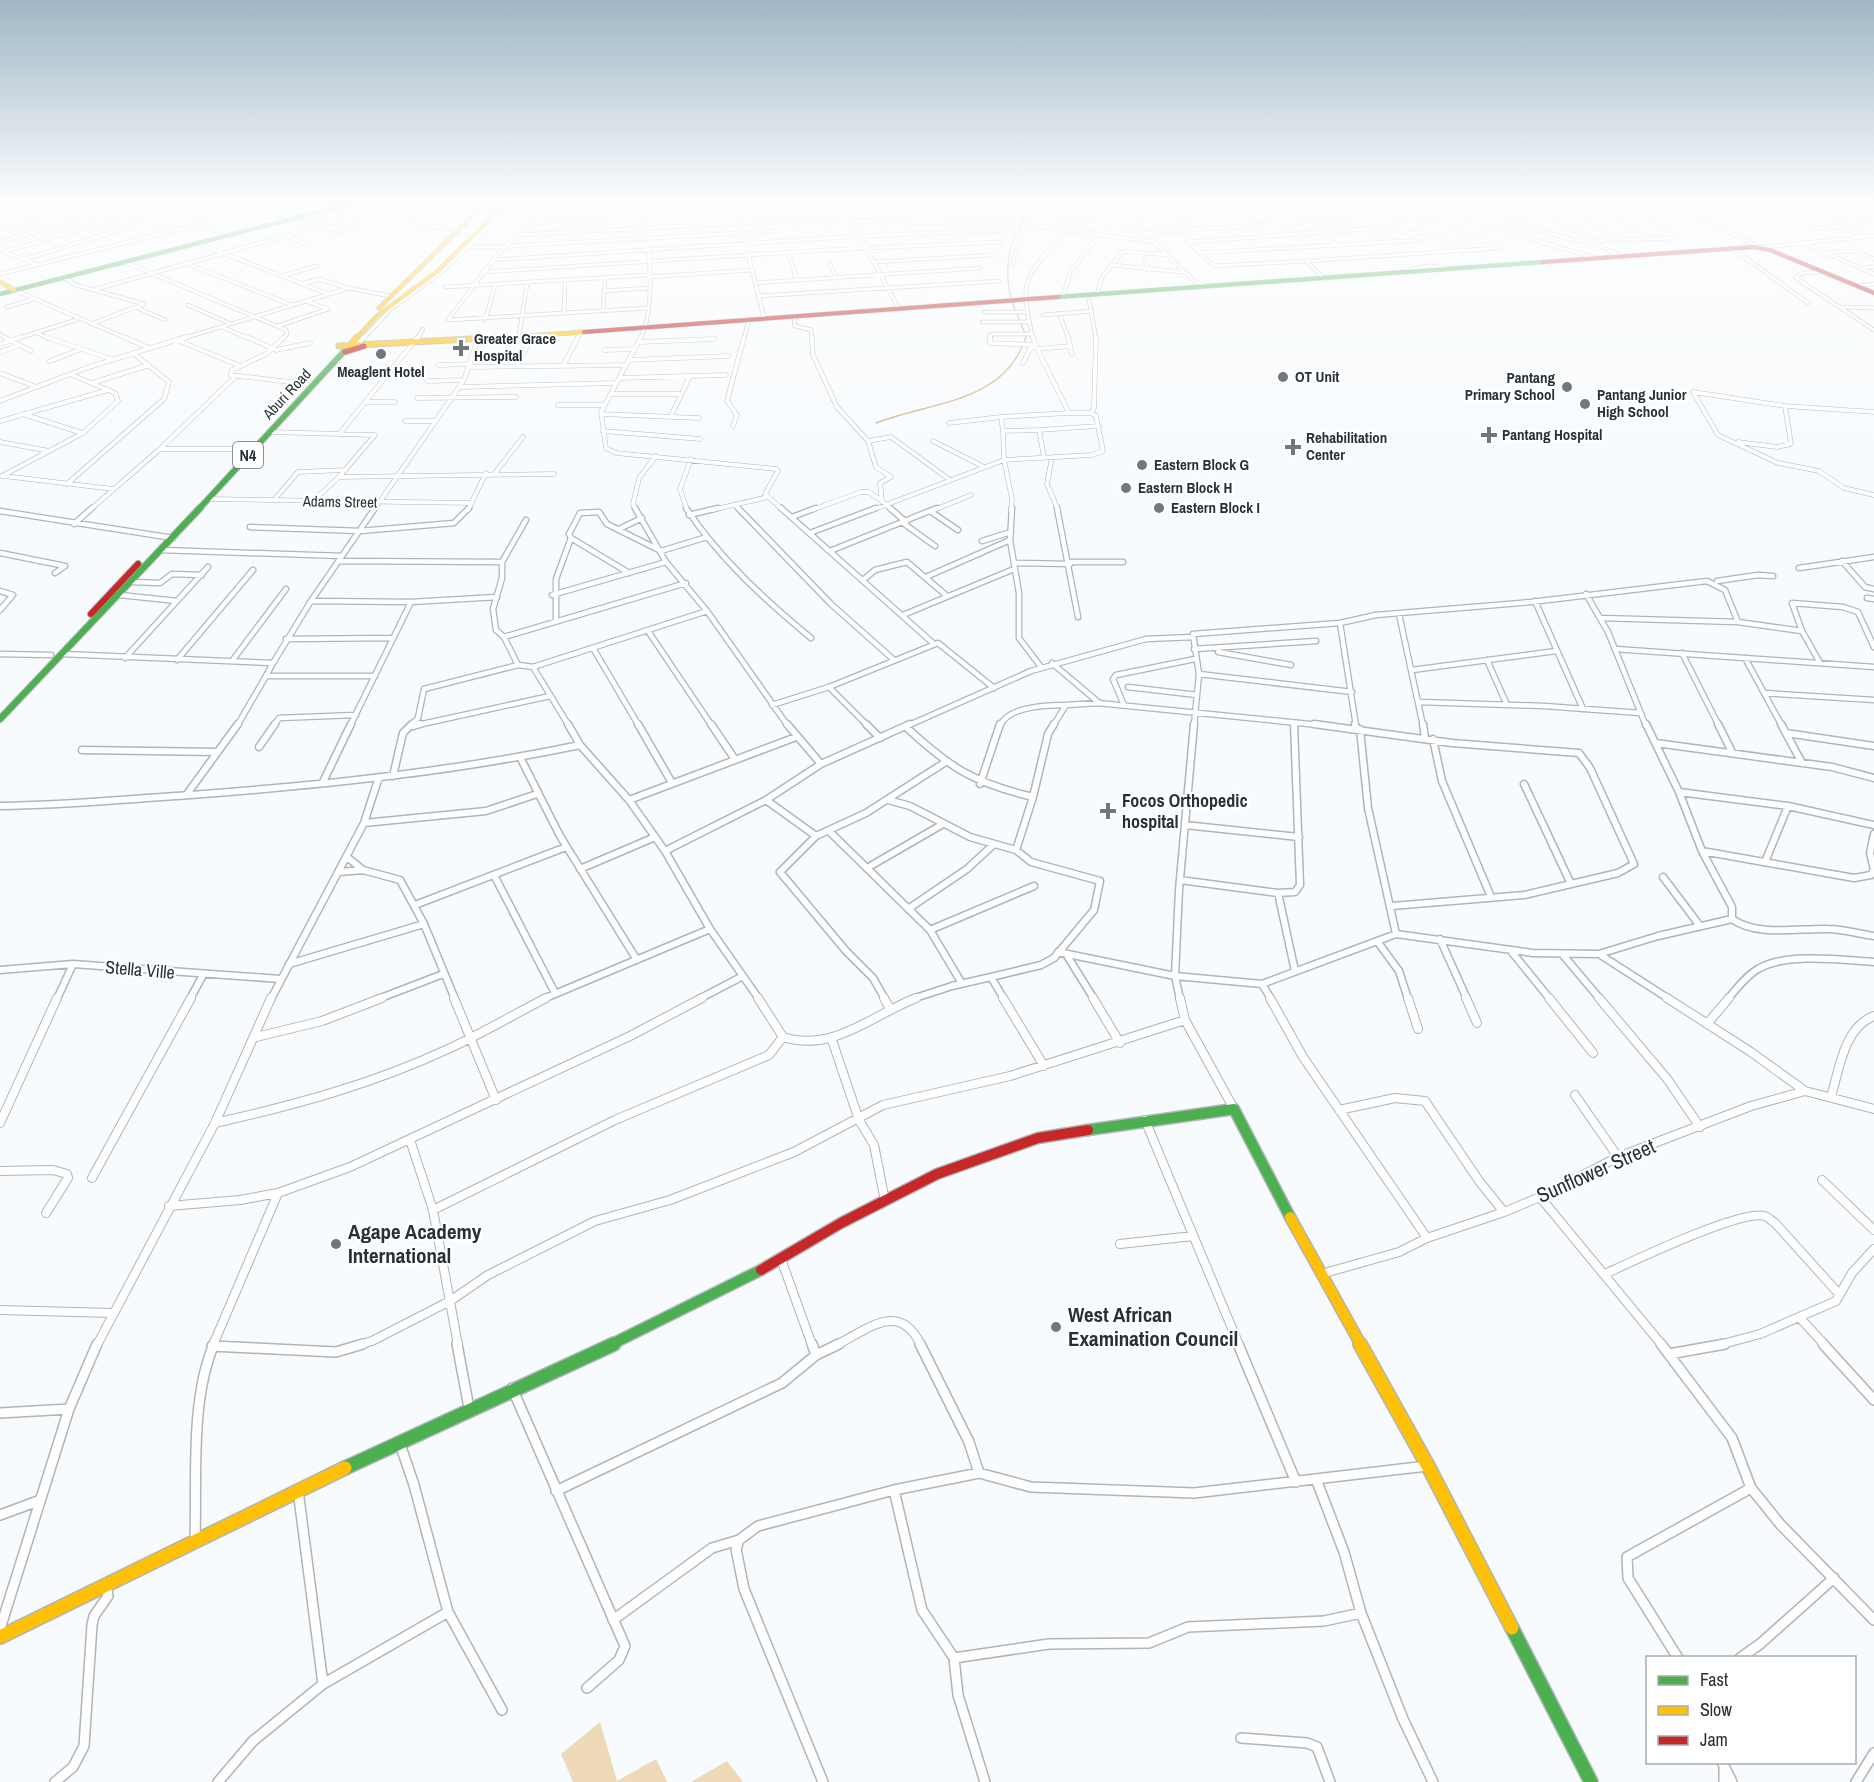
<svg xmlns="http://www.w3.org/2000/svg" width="1874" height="1782" font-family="'Archivo Narrow',sans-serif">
  <rect width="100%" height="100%" fill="#f8fbfd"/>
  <path fill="#eed9b8" d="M600,1722L617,1781L656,1759L667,1782H573L561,1754Z
    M727,1761L743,1782H691Z"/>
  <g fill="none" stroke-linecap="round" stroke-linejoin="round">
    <path stroke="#d5bb90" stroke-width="1.5" d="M876,423C932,401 1004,404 1026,337C1022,324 1015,311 1011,298C1002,264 1012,226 1037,203"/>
    <defs>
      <path id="street-far5" d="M145,203L193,217L200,223
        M218,203L232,212
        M381,203L392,209V213
        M547,203L493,260L448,320L564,313
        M845,203L849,216L899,309
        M888,203L892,209
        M927,203L930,212
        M1091,203L1143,216
        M1166,203L1143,216L1137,225L1194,281L1208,286
        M1248,203L1273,210
        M1289,203L1309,208
        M1410,203L1595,258
        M1462,203L1480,213
        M1493,203L1517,216L1544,214
        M1528,203L1620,257
        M1560,203L1619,239
        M1591,203L1598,209L1611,211
        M1610,203L1611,211L1644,237
        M1639,203L1647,214L1676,238
        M1668,203L1759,247
        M1805,203L1847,224
        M1834,203L1874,221
        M1865,203L1874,207
        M645,204L669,203
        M1207,204L1238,213
        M1465,204L1477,203
        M902,205L908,213
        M388,206L423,211L409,217
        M1,207L15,203
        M0,208L17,212
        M114,209L168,232
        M268,211L292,219
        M1152,212L1187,222L1196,229
        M1614,212L1647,214
        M1206,216L1305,211L1347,203
        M298,217L319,226
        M739,217L764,318
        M1414,217L1443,224L1499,247
        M612,218L613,203
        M1064,218L1138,227
        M1177,218L1208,203
        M0,219L56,203
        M304,219L324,214
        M793,220L798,230
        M1503,220L1577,241L1676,238
        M199,221L267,203
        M567,221L581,203
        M408,222L457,231
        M528,223L875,203
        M201,224L224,236
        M1024,224L1029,215L1043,203
        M1386,225L1424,239
        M854,226L1012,219
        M1839,226L1863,237
        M828,227L833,237
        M1054,228L1069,212L1084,203
        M1811,229L1874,223
        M0,230L84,205L106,210
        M1182,230L1189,242L1214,266L1306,261L1324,278
        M1365,230L1395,241
        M1144,233L1346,219L1402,203
        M1409,233L1425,232L1463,248
        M329,234L363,224L333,209
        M1322,234L1338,246
        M517,235L1025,208
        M286,236L308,245
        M0,242L132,203
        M1189,242L1366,229L1434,210
        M197,243L328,294
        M1803,243L1874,274
        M507,246L777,231
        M467,247H506
        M1762,247L1874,236
        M1732,248L1808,303
        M3,252L129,215
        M3,252L37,264
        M788,252L797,280
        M1828,252L1854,251L1874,259
        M1199,253L1423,240
        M1144,258L1149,270
        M25,259L136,225L150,224
        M493,260L861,236L1012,230
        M1306,261L1499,248
        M125,262L286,330L287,334L283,339
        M876,262L993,255
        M185,263L292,305
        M830,263L836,278
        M1012,265L1024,224L1154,242
        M1112,265L1183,272
        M1862,268L1874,267
        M1412,271L1411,269L1431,266L1451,269
        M483,272L825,250L1000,242
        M1822,272L1802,273L1796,278L1874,330
        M0,274L201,224
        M282,276L316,266
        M648,277L752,270
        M65,278L76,285L144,304L91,324
        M565,281L564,313L649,308
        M755,283L980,268
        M302,284L319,279L348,288
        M1857,286L1874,284
        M445,287L648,275
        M96,289L353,217
        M14,290L128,339
        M604,291L649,288
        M1097,294L1102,277L1123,251L1168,255
        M758,296L999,281
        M1063,296L1070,273L1099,235
        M1089,300L1096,339
        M188,305L231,324
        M7,307L31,300
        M1839,307L1874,308
        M138,308L165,320
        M603,311L605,278
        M984,312H1025
        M1059,314L1069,339
        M1043,315L1092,311
        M794,316L795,326L811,330L812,339
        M485,320L495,286
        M982,322H1029
        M278,326L328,309L306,301
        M222,327L250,339
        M38,333L49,339
        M0,334L6,339
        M519,336L527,284
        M16,339L76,320
        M181,339L349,288L390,296
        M363,339L391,309L442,272L511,203
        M417,339L423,329
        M531,339L533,335
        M577,339L581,331
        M640,339C658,305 647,241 645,203
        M744,339L749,319
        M990,339V335L994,334H1032
        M1033,339C1018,273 1026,281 1065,230"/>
      <path id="street-far4" d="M4,337L31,351
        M46,337L111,359
        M124,337L149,348
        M247,337L276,350L310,343
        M284,337L266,354L232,370L231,375L307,384
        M641,337L601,412L606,448L616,453L776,469L778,471L765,494L783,510
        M812,337L813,355L837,407L868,441L876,467L891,477L880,483L882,501L892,510
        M990,337V343L1034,345
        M1033,337L1037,349L1070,346
        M1068,337L1072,354
        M177,340L238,365
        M639,342L715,339
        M359,343L364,337
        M0,344L21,337
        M1037,349L1069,413H1091
        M604,350L635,349
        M0,352L17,346
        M629,360L728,356
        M50,361L79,350
        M1023,363L1029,350L1035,346
        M564,364L578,337
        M438,365L471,364
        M517,365L532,337
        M470,367L627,365
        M0,373L37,387
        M620,378L726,375
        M427,381L464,380
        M92,383L149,365
        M460,387L617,383
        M1693,392L1718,435L1778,463L1819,471L1844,488L1874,495
        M1693,392L1785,406L1874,412
        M611,394H681
        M417,398L516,397
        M0,401L86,368L186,337
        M366,402H395
        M558,405H604
        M23,414L82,433
        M601,414L699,418
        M671,416L690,376
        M0,421L108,390
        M405,421H434
        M949,423L1001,417
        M733,426L737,415L727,401L744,337
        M603,431L700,439
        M1003,431L1001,417L1069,413
        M270,432L375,435L339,477
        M340,433L418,337
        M868,441L891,437L950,480
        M933,441L984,467
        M0,442L49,451
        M1738,442L1777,447L1791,444L1785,406
        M160,449L235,377
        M1044,457L1039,430L1099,426
        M1052,457L1047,484L1058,510
        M495,473L523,437
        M2,476L83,433L118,401L115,393L70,374
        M4,476L113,489
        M67,484L164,399L169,382L133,353
        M208,499L472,503
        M274,500L298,472L345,470
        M313,501L339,477L554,474
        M735,505L740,510
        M90,510L160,449H247
        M374,510L464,380L478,339
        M468,510L486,473
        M636,510L633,504L639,478L656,456
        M687,510L680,489L691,459
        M712,510L768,497
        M812,510L861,492H869L882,501
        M872,510L1004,460L1003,431L1039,430
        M934,510L971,495
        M1011,510L1012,499L1004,460L1092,455L1103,451L1096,416L1091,413L1094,408L1096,337"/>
      <path id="street-far3" d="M375,508L311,601L411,602L497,597
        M635,508L666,562L707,611L788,726
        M686,508C719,558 765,600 811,638
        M738,508L831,604L894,660
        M781,508L934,644
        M890,508L906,522
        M1012,508L1010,540L1019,593V638L1041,667
        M1057,508L1078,617
        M0,511L173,538
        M930,511L958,530
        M689,515L718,508
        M792,517L816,508
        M526,520L502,562V578L493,609L496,630L504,637L518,665L533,667L707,611
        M903,523L935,546
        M74,524L92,508
        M250,527L360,531L454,523L469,508
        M619,529L642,518
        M810,533L876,508
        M982,541L1011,532
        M161,550L342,556
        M830,551L937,508
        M0,553L65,566L55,573
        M339,561L502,562
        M1842,561L1865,587L1874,589
        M1070,562H1123
        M1014,563L1070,564
        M1799,568L1874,557
        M629,573L571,538L569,534L580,513L599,512L607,524L661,551L707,537
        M926,577L1010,540
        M863,580L875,570L907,562L947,596
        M1717,581L1758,575L1773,576
        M132,582L160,583L172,574L202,575
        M0,591L13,595L0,610
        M1586,594L1608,632L1646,726
        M120,595L177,601L125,658
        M552,595L666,562
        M1867,598L1874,599
        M177,601L208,567
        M1535,601L1583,709
        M1399,614L1423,726
        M903,615L1014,569
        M1600,618L1738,622L1802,631
        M556,621V579L571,538
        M1340,623L1356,726
        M648,631L712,726
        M504,637L686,583
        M286,639L392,638
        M593,648L639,726
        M1194,649L1316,641
        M1615,649L1874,667
        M1218,652L1291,665
        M1682,653L1719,726
        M0,654L51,655
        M62,654L273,663L266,676
        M1745,658L1782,726
        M177,660L253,570
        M1487,660L1507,705
        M232,661L286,589
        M273,663L311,601
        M1052,663L1098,702
        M1820,663L1802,631L1792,603L1843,607L1858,612L1874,647
        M533,667L569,726
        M1412,670L1556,651
        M1199,674L1352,692
        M829,687L868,726
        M1128,687L1197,695
        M1764,693L1874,700
        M1420,702L1544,706L1640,713
        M772,705L829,687L938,643L994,688
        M1124,705L1113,679L1116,675L1195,659
        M1294,723V726
        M237,726L266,676H375
        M274,726L279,718L356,715
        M350,726L411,602
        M410,726L418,718L424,689L518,665
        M413,726L550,696
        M907,726L1031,671L1146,639L1193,637
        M1000,726C1008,706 1048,705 1066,705
        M1053,726L1066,705L1098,703L1329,726
        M1194,726L1199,674L1193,634L1340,623L1376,615L1531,602L1707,581L1725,590L1738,622"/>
      <path id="street-far2" d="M568,724L580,745L629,800L665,851L710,929L759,999
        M638,724L672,783
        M711,724L734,758
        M787,724L821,764
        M866,724L880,738
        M1314,724L1452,743L1579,753L1590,768L1634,864L1618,873L1524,895L1392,906
        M1355,724L1356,729
        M1423,724L1425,738
        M1646,724L1679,792L1702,851L1732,907V919
        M1718,724L1732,752
        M1781,724L1802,763
        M413,726L420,724
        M906,727C950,768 974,783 1033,797
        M1360,729L1368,808L1396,934
        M1786,733L1874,746
        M1433,739L1442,781L1491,897
        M1656,743L1832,767L1874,778
        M259,747L275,724
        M82,750L218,752
        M521,759L560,836L637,960
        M393,776L403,733L412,724
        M323,782L351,724
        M980,784L1000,724
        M1524,784L1571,884
        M1679,792L1788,806L1874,825
        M187,794L238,724
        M629,800L796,737
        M766,800L816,836
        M888,800L910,806L970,837L1016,850L1031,862L1100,881L1094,910L1054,958L1041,965L991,977
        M0,806C64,805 128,799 191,795C322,785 451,772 580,745
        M364,823L486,811L537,794
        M1185,825L1299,837
        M830,832L930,930L961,982
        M1016,850L1033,797L1048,734L1054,724
        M665,851L766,800L821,764L910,724
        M1702,851L1854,878L1871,875L1874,870L1870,853L1874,834
        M347,857L363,870
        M1765,862L1788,806
        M867,868L943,824
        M580,869L655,837
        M339,872L363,870L400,880L424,924
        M494,875L555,993
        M1663,877L1700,926
        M1180,880L1278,893L1295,892L1300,885L1294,724
        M1278,893L1295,971
        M415,905L566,847
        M908,909L967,869L993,845
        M1732,919C1757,937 1799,928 1828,929C1843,929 1859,934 1874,936
        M930,930L1034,886
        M1440,939L1467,999
        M1377,941L1399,971L1408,999
        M1511,951L1550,999
        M1058,952L1175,976L1262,984L1396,934L1533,953L1599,954L1669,999
        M1066,954L1094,999
        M1599,954L1658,936L1732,919
        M1563,955L1600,999
        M289,964L424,924L455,999
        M0,970L73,964L280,979
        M1262,984L1271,999
        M57,999L73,964
        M190,999L203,975
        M271,999L364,823L379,777
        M378,999L443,974
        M543,999L710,929
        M699,999L743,976
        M885,999L873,978L846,951L780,872L816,836L866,813L944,763
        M912,999L952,986L991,977L1004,999
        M1180,999L1175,976L1179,890L1194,724
        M1728,999C1736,989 1746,976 1758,969C1786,952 1842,960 1874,962"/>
      <path id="street-far1" d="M454,998L496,1100
        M758,998L783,1037C833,1053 872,1015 916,998
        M884,998L890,1009
        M1003,998L1044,1066
        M1093,998L1120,1043
        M1180,998L1185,1020L1234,1109
        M1270,998L1303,1057L1427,1238
        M1408,998L1418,1029
        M1466,998L1477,1023
        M1549,998L1593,1053
        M1599,998L1668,1080L1700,1127
        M1667,998L1751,1052L1805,1091
        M1707,1024L1729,998
        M256,1037L322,1021L382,998
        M832,1040L859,1120L874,1145L885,1201
        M1575,1095L1618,1157
        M1831,1097C1839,1070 1844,1027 1874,1016
        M1339,1110L1395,1098L1425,1101L1479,1181L1504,1212
        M1145,1120L1239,1345
        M0,1123L57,998
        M215,1123C295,1105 373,1084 448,1049C481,1034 513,1015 546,998
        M410,1140L433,1210L458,1345
        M0,1171L53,1170L67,1174L68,1178L46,1213
        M92,1178L191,998
        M1822,1180L1874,1230
        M1540,1197L1662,1345
        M169,1206L240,1200L278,1193L350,1167L630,1036L702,998
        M433,1210L615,1120L769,1055L783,1037
        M1120,1244L1193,1236
        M781,1259L812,1345
        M1321,1274L1399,1252L1427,1238L1504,1212L1540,1197L1618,1157L1751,1106L1805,1091L1874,1109
        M1605,1274C1631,1262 1741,1209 1765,1216C1768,1217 1773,1222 1776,1224L1839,1294
        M0,1310L112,1313
        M1799,1317L1825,1345
        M97,1345L215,1123L271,998
        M213,1345L278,1193
        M358,1345L372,1341L450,1301L488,1275L595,1221L670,1200L794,1152L883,1105L1010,1076L1185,1020
        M836,1345C869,1329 899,1300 921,1345
        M1719,1345L1760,1334L1836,1301L1852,1273L1874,1249"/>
      <path id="street" d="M457,1344L469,1408
        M812,1344L816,1355L839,1344
        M920,1344L969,1442L979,1473
        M1238,1344L1296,1482
        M1661,1344L1732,1438L1751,1488L1780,1524L1874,1620
        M1823,1344L1874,1400
        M212,1346L336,1352L363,1344
        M1669,1354L1725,1344
        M512,1388L625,1646L619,1660L587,1688
        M0,1413L69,1409
        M399,1441L414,1485L448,1612
        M1316,1479L1344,1552L1361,1613L1403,1719L1433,1782
        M894,1490L922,1610L954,1658L958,1695L985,1782
        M556,1491L782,1383L816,1355
        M0,1515L38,1501
        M195,1540C197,1479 190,1400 214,1344
        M613,1620L712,1548L739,1540
        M0,1629L69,1409L97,1344
        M954,1658L1049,1644L1149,1643L1188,1627L1324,1621L1361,1613
        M1678,1658L1628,1578L1627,1557L1751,1488
        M1740,1658L1760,1644L1834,1578
        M323,1684L448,1612L502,1710
        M1241,1738L1307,1743L1317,1747L1330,1782
        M1722,1762L1732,1782
        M1724,1769V1782
        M55,1782L73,1767L84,1746L92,1625L94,1616L108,1596L106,1583
        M218,1782L253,1741L323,1684L298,1490
        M823,1782L744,1589L736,1549L739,1540L758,1526L894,1490L979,1473L1031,1487L1194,1493L1427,1466
        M1856,1782L1874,1753"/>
      <path id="fast-far4" d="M0,294L354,203
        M1058,297L1543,262"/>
      <path id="fast-far3" d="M198,510L349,346"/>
      <path id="fast-far2" d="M0,719L200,508"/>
      <path id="fast-far1" d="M1088,1130L1234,1109L1290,1217
        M610,1345L761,1270"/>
      <path id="fast" d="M345,1468L614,1344
        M1512,1628L1591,1782"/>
      <path id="slow-far3" d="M0,282L14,290
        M379,308L486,203
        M356,339L376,317L438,271L506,203
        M485,339L584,332"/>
      <path id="slow-far2" d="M339,346L507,337
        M349,346L357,337"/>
      <path id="slow-far1" d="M1290,1217L1361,1345"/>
      <path id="slow" d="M1360,1344L1428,1466L1512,1628
        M0,1637L345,1468"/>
      <path id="jam-far3" d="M1543,262L1754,247L1770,250L1874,293
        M584,332L1058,297"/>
      <path id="jam-far2" d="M345,352L364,346"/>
      <path id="jam-far1" d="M91,614L138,564"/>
      <path id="jam" d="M761,1270L841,1223L937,1174L1038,1138L1088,1130"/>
    </defs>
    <use href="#street-far5" stroke="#afb5b8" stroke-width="4.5"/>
    <use href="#street-far4" stroke="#afb5b8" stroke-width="5"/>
    <use href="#street-far3" stroke="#afb5b8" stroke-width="7"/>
    <use href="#street-far2" stroke="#afb5b8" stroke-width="9"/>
    <use href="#street-far1" stroke="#afb5b8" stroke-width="10"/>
    <use href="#street" stroke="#afb5b8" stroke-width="12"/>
    <use href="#fast-far4" stroke="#afb5b8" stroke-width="5"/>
    <use href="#fast-far3" stroke="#afb5b8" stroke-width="7"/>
    <use href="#fast-far2" stroke="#afb5b8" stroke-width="8"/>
    <use href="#fast-far1" stroke="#afb5b8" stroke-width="13"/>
    <use href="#fast" stroke="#afb5b8" stroke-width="16"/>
    <use href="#slow-far3" stroke="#afb5b8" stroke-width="5"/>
    <use href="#slow-far2" stroke="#afb5b8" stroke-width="7"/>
    <use href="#slow-far1" stroke="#afb5b8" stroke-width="13"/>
    <use href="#slow" stroke="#afb5b8" stroke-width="16"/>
    <use href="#jam-far3" stroke="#afb5b8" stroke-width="5"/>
    <use href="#jam-far2" stroke="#afb5b8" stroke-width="7"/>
    <use href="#jam-far1" stroke="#afb5b8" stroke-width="8"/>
    <use href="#jam" stroke="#afb5b8" stroke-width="13"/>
    <use href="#street-far5" stroke="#fefeff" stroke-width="3"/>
    <use href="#street-far4" stroke="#fefeff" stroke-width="4"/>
    <use href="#street-far3" stroke="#fefeff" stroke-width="4.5"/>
    <use href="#street-far2" stroke="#fefeff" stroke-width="6"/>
    <use href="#street-far1" stroke="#fefeff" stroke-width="8"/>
    <use href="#street" stroke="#fefeff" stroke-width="9"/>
    <use href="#fast-far4" stroke="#4caf50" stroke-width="4"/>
    <use href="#fast-far3" stroke="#4caf50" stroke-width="5"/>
    <use href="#fast-far2" stroke="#4caf50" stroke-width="6"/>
    <use href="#fast-far1" stroke="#4caf50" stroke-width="10"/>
    <use href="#fast" stroke="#4caf50" stroke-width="13"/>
    <use href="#slow-far3" stroke="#ffc107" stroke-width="4"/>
    <use href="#slow-far2" stroke="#ffc107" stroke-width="5"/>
    <use href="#slow-far1" stroke="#ffc107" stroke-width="10"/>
    <use href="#slow" stroke="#ffc107" stroke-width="13"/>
    <use href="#jam-far3" stroke="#c62828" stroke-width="4"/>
    <use href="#jam-far2" stroke="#c62828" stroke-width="5"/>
    <use href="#jam-far1" stroke="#c62828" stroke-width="6"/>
    <use href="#jam" stroke="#c62828" stroke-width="10"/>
  </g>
  <linearGradient id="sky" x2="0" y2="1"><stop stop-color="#a0b7c5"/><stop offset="0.45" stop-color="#fcfdfe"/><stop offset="1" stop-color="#fcfdfe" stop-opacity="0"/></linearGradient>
  <rect width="1874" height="453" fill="url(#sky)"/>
  <g fill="#70787b" stroke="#fff" stroke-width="2">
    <path d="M458 339h6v6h6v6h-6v6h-6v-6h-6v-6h6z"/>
    <circle cx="381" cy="354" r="6"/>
    <circle cx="1283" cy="377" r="6"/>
    <circle cx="1567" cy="387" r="6"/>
    <circle cx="1585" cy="404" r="6"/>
    <path d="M1486 426h6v6h6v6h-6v6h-6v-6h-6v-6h6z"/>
    <path d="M1290 438h6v6h6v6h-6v6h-6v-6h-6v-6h6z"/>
    <circle cx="1142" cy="465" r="6"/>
    <circle cx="1126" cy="488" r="6"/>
    <circle cx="1159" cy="508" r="6"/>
    <path d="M1105 802h6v6h6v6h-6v6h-6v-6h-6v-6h6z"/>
    <circle cx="336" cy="1244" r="6"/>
    <circle cx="1056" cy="1327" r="6"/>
  </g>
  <g text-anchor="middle" stroke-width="4.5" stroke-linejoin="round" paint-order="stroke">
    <g font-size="15" font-weight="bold" fill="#273135" stroke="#fff" text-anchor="start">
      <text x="474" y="344">Greater Grace<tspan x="474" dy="17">Hospital</tspan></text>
      <text x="381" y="377" text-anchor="middle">Meaglent Hotel</text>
      <text x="1295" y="382">OT Unit</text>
      <text x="1555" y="383" text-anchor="end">Pantang<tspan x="1555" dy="17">Primary School</tspan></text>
      <text x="1597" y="400">Pantang Junior<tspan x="1597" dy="17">High School</tspan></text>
      <text x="1502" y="440">Pantang Hospital</text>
      <text x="1306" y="443">Rehabilitation<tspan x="1306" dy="17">Center</tspan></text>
      <text x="1154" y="470">Eastern Block G</text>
      <text x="1138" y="493">Eastern Block H</text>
      <text x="1171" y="513">Eastern Block I</text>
    </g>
    <g font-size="15" fill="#273135" stroke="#fff">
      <text transform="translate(287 394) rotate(-47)" y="5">Aburi Road</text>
      <text transform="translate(340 502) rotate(1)" y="5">Adams Street</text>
    </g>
    <rect fill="#fff" stroke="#686f72" stroke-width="1.5" x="233" y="442" width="30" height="26" rx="4.5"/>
    <g font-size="16" font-weight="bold" fill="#273135">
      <text x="248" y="461">N4</text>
    </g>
    <g font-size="18" font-weight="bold" fill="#273135" stroke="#fff" text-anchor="start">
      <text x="1122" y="807">Focos Orthopedic<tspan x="1122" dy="21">hospital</tspan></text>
    </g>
    <g font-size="18" fill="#273135" stroke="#fff">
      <text transform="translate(140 970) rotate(5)" y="6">Stella Ville</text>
    </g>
    <g font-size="21" fill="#273135" stroke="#fff">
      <text transform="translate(1596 1171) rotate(-24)" y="7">Sunflower Street</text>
    </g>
    <g font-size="21" font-weight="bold" fill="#273135" stroke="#fff" text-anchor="start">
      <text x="348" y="1239">Agape Academy<tspan x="348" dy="24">International</tspan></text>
      <text x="1068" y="1322">West African<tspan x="1068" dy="24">Examination Council</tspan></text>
    </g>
  </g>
  <rect x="1646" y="1656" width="210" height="108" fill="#ffffff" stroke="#a9adae" stroke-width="1.5"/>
  <rect x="1658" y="1676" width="30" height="9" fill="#4caf50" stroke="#a9adae" stroke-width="1.5"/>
  <text x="1700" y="1686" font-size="18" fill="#273135">Fast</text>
  <rect x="1658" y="1706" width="30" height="9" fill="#ffc107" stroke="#a9adae" stroke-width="1.5"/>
  <text x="1700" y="1716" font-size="18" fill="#273135">Slow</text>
  <rect x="1658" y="1736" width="30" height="9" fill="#c62828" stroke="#a9adae" stroke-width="1.5"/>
  <text x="1700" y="1746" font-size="18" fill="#273135">Jam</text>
</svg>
